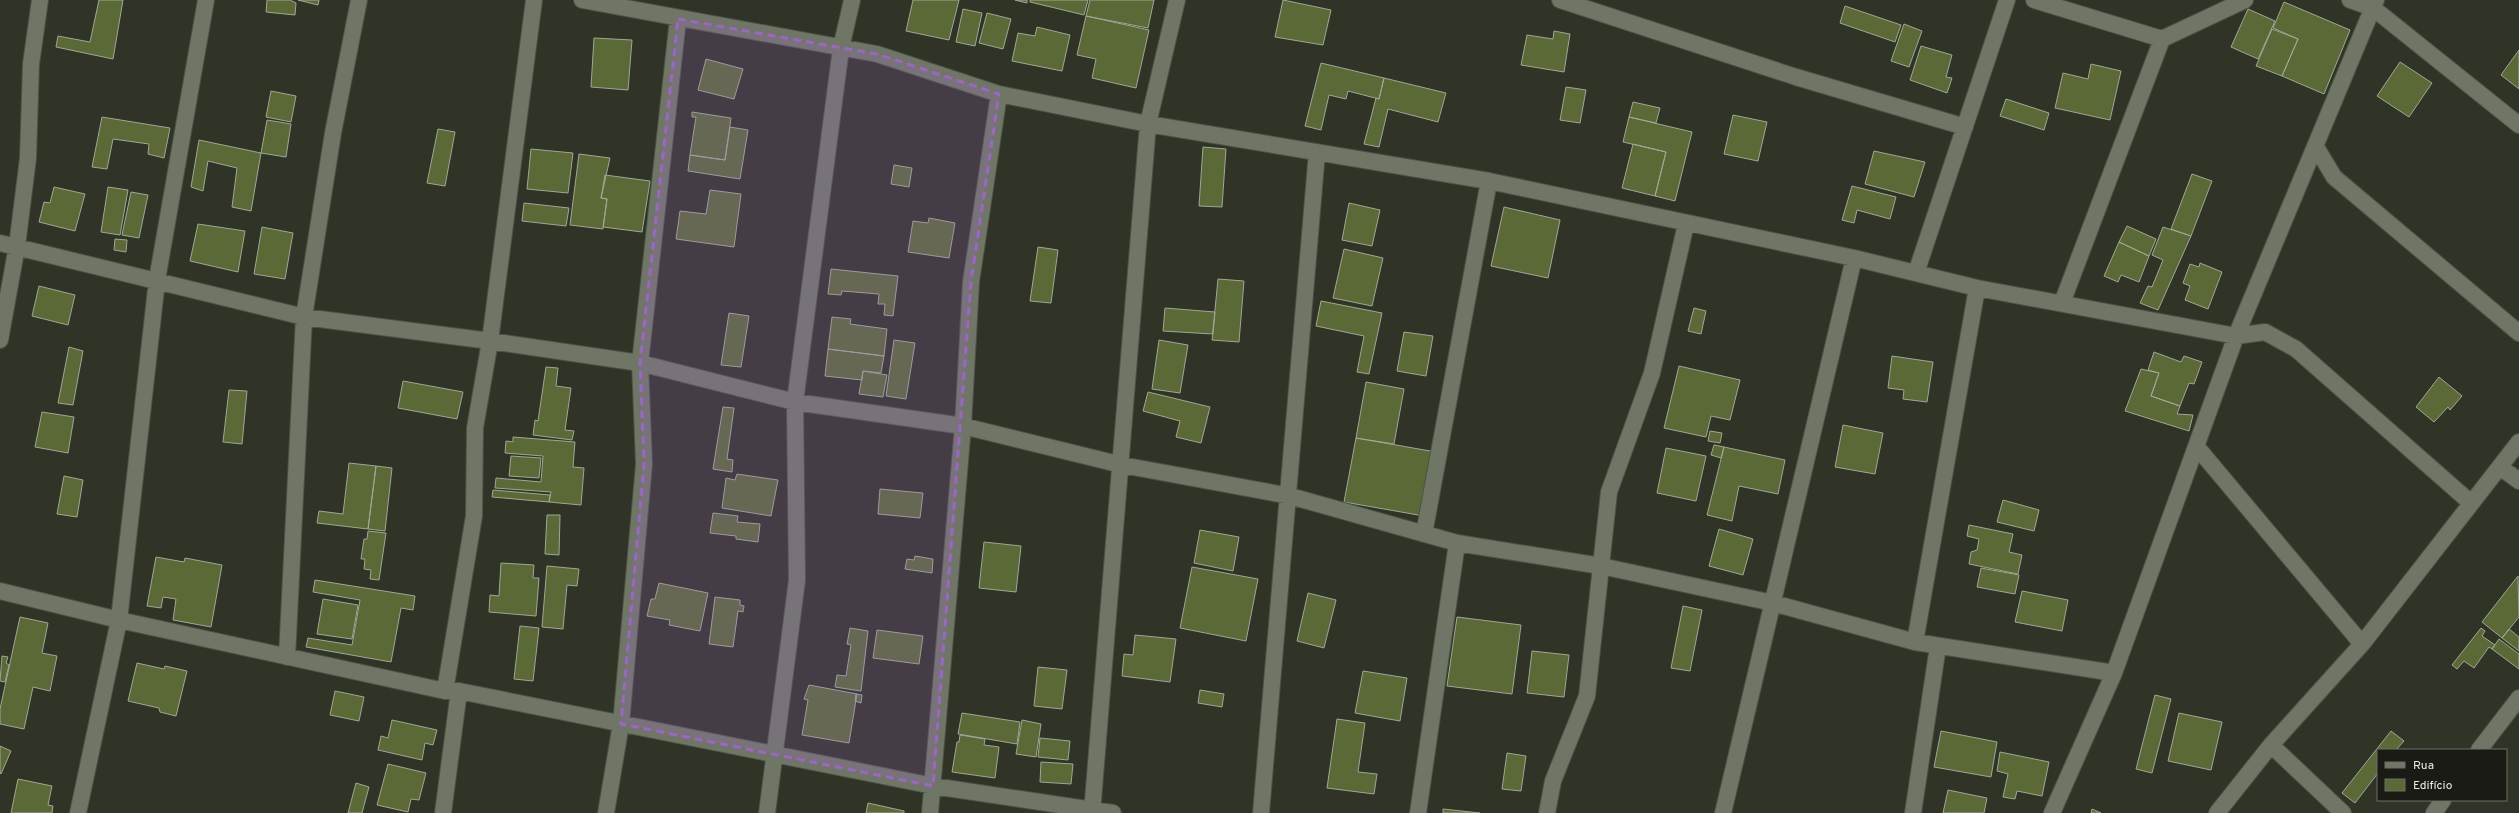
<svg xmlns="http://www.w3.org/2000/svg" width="2519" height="813" font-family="Overpass,sans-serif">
  <rect width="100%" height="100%" fill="#2f3426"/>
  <path fill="#5a6936" stroke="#a1a796" d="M99,0H123L113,59L56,47L58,36L90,42Z
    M267,0H290L296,3L295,15L266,12Z
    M298,0H319L318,5Z
    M913,0H959L949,40L906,31Z
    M1015,0H1027V3Z
    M1030,0H1088L1084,15L1030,2Z
    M1090,0H1154L1148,28L1086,16Z
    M1283,0L1331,10L1323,45L1275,37Z
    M2284,2L2350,30L2324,94L2282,76L2298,39L2273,28Z
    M1845,6L1901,25L1895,42L1840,23Z
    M963,9L982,13L975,46L956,42Z
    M2248,9L2275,21L2258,59L2231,47Z
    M987,13L1011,19L1003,49L979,43Z
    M1086,16L1149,30L1136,88L1092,78L1096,59L1077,55Z
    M1904,24L1922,31L1909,67L1891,61Z
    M1037,27L1070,35L1062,71L1012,61L1018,33L1035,36Z
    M2272,29L2298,39L2282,76L2256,66Z
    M1554,31L1570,34L1564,72L1521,65L1527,35L1553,39Z
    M594,38L632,40L628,90L591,87Z
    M1921,46L1952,55L1946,77L1952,78L1947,93L1910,80Z
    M2519,50V89L2501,75Z
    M706,59L743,69L734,99L698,90Z
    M2400,62L2432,83L2409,117L2377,96Z
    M1321,63L1384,78L1379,99L1348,91L1346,99L1329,95L1321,130L1305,126Z
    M2091,64L2121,71L2110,120L2055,108L2063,73L2088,79Z
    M1384,78L1446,93L1438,122L1388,109L1379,147L1364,144L1376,98L1379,99Z
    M1566,87L1586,90L1580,123L1560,120Z
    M271,91L296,96L291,122L266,117Z
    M2006,99L2049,113L2044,130L2000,116Z
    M1633,102L1660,108L1656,123L1629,117Z
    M692,112L731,118L725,160L690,155L696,117H692Z
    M1733,115L1767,122L1758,161L1724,154Z
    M102,117L170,128L164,158L148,154L149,144L113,139L107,169L92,167Z
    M1629,117L1692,132L1675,201L1655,196L1666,152L1623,142Z
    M267,120L291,124L286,157L261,153Z
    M730,127L748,130L740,179L688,171L690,155L725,160Z
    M438,129L455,132L445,186L427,183Z
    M199,140L261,153L251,211L232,207L237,168L208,161L203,191L191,187Z
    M1633,144L1666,152L1655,196L1622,188Z
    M1203,147L1226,149L1222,207L1199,206Z
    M531,149L573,153L568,193L527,189Z
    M1874,151L1925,162L1914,197L1865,184Z
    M579,154L610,158L601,198L607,199L603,229L570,225Z
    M894,165L912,168L909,187L891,184Z
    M2192,174L2212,181L2191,236L2171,229Z
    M605,175L650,181L642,232L603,227L607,199L601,198Z
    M1852,186L1896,197L1890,219L1857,210L1854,223L1842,220Z
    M54,187L85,194L75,231L39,222L44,202L50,203Z
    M108,187L128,190L120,235L101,232Z
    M710,190L741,194L734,247L676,239L680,211L706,214Z
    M131,192L148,195L139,238L122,235Z
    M524,203L569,208L566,226L522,221Z
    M1349,203L1380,210L1372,246L1342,240Z
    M1504,207L1560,220L1548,278L1491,266Z
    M929,218L955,223L949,258L908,252L913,221L928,223Z
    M198,224L245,231L238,272L190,261Z
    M2127,226L2156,239L2149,256L2119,242Z
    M262,227L293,233L285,279L254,274Z
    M2163,227L2191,236L2158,310L2140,303L2148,286L2152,287L2163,260L2152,255Z
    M115,239L127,240L126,252L114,250Z
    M2119,242L2149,256L2139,282L2121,275L2118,282L2104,276Z
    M1038,247L1058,250L1051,303L1030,301Z
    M1344,249L1383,258L1372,306L1333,298Z
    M2200,263L2222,272L2208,309L2185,300L2190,286L2183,283L2190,264L2199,267Z
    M831,269L898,276L893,316L884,315L885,304H878L879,294L842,291L841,295L828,294Z
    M1218,279L1244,281L1239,342L1212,340Z
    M39,286L75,295L68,325L32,316Z
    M1321,301L1382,313L1369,374L1357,372L1364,336L1316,326Z
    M1165,308L1215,312L1213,334L1163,331Z
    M1694,308L1706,311L1701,334L1688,331Z
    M729,313L749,316L741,367L721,365Z
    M832,317L851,319L850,324L887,329L884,356L828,349Z
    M1404,332L1433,336L1426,376L1397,371Z
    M894,340L915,343L906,399L886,396Z
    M1159,340L1188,345L1180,393L1152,389Z
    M69,347L83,351L73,405L58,403Z
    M828,349L884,356L881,373L863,371L862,380L825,376Z
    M2154,352L2181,362L2184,356L2202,362L2194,384L2189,383L2180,406L2151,396L2159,373L2148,370Z
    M1892,356L1933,362L1927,402L1903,399L1904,390L1888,388Z
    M1679,366L1740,380L1730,420L1711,416L1706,437L1664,428Z
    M546,367L558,368L556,386L571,388L565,430L574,431L572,440L533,435L535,420L538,421Z
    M2141,369L2159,373L2151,396L2180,406L2177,414L2193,415L2189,431L2125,411Z
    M863,371L887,375L883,397L859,394Z
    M2439,377L2462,396L2450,410L2448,407L2434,422L2416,407Z
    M403,381L463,392L457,419L398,408Z
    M1366,382L1404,389L1394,444L1356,438Z
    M229,390L247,391L242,444L223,442Z
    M1148,392L1210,407L1201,443L1176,437L1180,421L1143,411Z
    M723,407L734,408L727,459L733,460L732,472L713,469Z
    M42,412L74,417L68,453L35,447Z
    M1843,425L1883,433L1875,474L1835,467Z
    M1710,431L1722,433L1720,443L1708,441Z
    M513,437L575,442L573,467L584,468L581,505L549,502L551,492L495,488L496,478L541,482L543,456L505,453L506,441L513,442Z
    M1356,438L1436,452L1424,516L1344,502Z
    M1714,445L1724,447L1721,458L1711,455Z
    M1724,447L1785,460L1778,494L1739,486L1732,521L1707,515Z
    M1666,448L1706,456L1696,501L1657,493Z
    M511,456L541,458L539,478L509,476Z
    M349,463L376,466L368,529L317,523L319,511L343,514Z
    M376,466L392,468L385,531L368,529Z
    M737,474L778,480L771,516L722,508L726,478L735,480Z
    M64,476L83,480L77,517L57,514Z
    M880,489L923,493L920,518L878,514Z
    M493,490L550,495L549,502L492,497Z
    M2003,500L2039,510L2034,531L1997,522Z
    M713,513L738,516L737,522L760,524L758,542L736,539V536L710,533Z
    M547,515H560L559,555L545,554Z
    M1969,525L2013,534L2009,552L2022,555L2018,574L1969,564L1971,552L1977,550L1979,539L1967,536Z
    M1719,529L1753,539L1743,575L1709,566Z
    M1200,530L1239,537L1233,571L1194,563Z
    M368,531L386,533L379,580L370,579L371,570L364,569L365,559H361L364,539H367Z
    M984,542L1021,546L1016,592L979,588Z
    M915,556L933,559L932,573L905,569L907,559L914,560Z
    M156,557L184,562L185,558L222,565L211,627L173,620L176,599L163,597L161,608L147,606Z
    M501,563L534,565L533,578H539L536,616L489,612L490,595L499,596Z
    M547,566L579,569L577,586L567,585L563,629L542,627Z
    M1192,567L1258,579L1246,641L1180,628Z
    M1981,568L2019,575L2015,594L1977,587Z
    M2518,576L2519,617L2502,638L2482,622Z
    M315,580L415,596L413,610L401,608L391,662L306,647L308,638L352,645L360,600L313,592Z
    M659,583L708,593L700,631L669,625L670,620L647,616L651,599H655Z
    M2022,591L2068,600L2062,631L2015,622Z
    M1308,593L1336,600L1324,648L1297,641Z
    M715,597L740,600V605L744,606L743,612L738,611L733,647L709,644Z
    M323,599L358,605L352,639L317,634Z
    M1683,606L1702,610L1690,671L1671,668Z
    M20,617L48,623L42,653L57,656L50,691L33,687L24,729L0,724V709Z
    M1457,617L1521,625L1512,694L1447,686Z
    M520,626L539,628L533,681L514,679Z
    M850,628L868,631L861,691L835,687L837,675L846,676L851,645L847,644Z
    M2481,628L2485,631L2482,636L2495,645L2492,649L2489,647L2474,668L2464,661L2457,669L2452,665Z
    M2509,629L2519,637V651L2502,638Z
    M877,630L923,636L919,664L873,658Z
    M1135,635L1176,639L1170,682L1122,676L1124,654L1133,655Z
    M2499,639L2519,654V669L2492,649Z
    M1532,651L1569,655L1564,697L1527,693Z
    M2,656L8,657L6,663L9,665L5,682L0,681Z
    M137,663L164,669L165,666L187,671L176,716L160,712L159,708L128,701Z
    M1038,667L1067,670L1062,709L1034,706Z
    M1363,671L1407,678L1400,721L1355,713Z
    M809,685L857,694L849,743L802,735L808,700L804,699Z
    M1200,690L1224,694L1222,707L1198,703Z
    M335,691L364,697L359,721L330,715Z
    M856,694L862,695L861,703L855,701Z
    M2155,695L2171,699L2152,773L2136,769Z
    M962,713L1020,722L1017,744L958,734Z
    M2179,713L2222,722L2211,770L2168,761Z
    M1337,719L1365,723L1358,772L1377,774L1374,794L1327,788Z
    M392,720L437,730L433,745L425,743L422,760L378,750L381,736L388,738Z
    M1022,720L1041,724L1036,757L1016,754Z
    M1941,731L1997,742L1991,777L1934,767Z
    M2391,731L2404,741L2396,750H2378V773L2355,803L2342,793Z
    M960,735L985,739L984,745L999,747L995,778L952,772L957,742H959Z
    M1040,738L1070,741L1068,760L1038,757Z
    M0,746L11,751L1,774L0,773Z
    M2000,752L2049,762L2042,796L2017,791L2015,799L2003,797L2008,774L1997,771Z
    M1507,753L1526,756L1521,791L1502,789Z
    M1041,762L1073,764L1071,784L1040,782Z
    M388,764L426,773L419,800L411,799L408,812L377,805Z
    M18,779L52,786L48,805L53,806L52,813H11Z
    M356,783L369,787L362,813H348Z
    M1948,790L1987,798L1984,813H1943Z
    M868,803L904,811V813H866Z
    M1443,809L1480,813H1443Z
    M2092,809L2101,813H2091Z"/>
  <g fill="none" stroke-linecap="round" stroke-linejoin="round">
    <defs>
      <path id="minor" d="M582,0L877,54L999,94L1148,124L1489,181L1854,258L1723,813
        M1560,0L1796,77L1965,127
        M2034,0L2162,39L2245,0
        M2350,0L2373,8L2519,125
        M2316,147L2334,177L2519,333
        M0,243L304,317L490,341L640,363L795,402L963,426L1122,465L1290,496L1457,543L1601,566L1773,603L1915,642L2114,673
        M1854,258L1977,288L2236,336L2265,332L2296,349L2471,503
        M1916,273L2007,0
        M2062,303L2162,39
        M0,340L17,246L28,158L31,64L40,0
        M2196,446L2362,644
        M2500,467L2519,481
        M1424,534L1489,181
        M0,591L119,620L445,691H459L933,786L1113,813
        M1915,642L1977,288
        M287,657L304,317L333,133L359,0
        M445,691L474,516L475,428L490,341L534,0
        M2271,745L2343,813
        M2479,750L2519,698
        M78,813L119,620L157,280L206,0
        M443,813L459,691
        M606,813L621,724L644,464L640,363L678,19
        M767,813L797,580L795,402L841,48L852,0
        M930,813L963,426L971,282L999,94
        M1092,813L1148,124L1177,0
        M1261,813L1317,152
        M1418,813L1457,543
        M1547,813L1553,781L1587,696L1609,492L1652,373L1686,224
        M1913,813L1938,646
        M2052,813L2114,673L2236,336L2376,0
        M2217,813L2271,745L2362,644L2519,442
        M2434,813L2443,800"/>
    </defs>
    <use href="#minor" stroke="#4d5246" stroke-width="18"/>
    <use href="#minor" stroke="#707666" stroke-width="16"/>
  </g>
  <path fill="#9c65ca" fill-opacity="0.2" stroke="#9c65ca" stroke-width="3" stroke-dasharray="8 5" stroke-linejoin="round" d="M678,19L877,54L999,94L971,282L933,786L621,724L644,464L640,363Z"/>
  <rect x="2377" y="749" width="130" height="52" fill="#191b14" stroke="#6c6e66"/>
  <rect x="2385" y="762" width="20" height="6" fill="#707666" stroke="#6c6e66"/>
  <text x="2413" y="769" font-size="12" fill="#e8ebe2">Rua</text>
  <rect x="2385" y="779" width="20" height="12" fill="#5a6936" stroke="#6c6e66"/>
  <text x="2413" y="789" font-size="12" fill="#e8ebe2">Edifício</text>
</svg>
